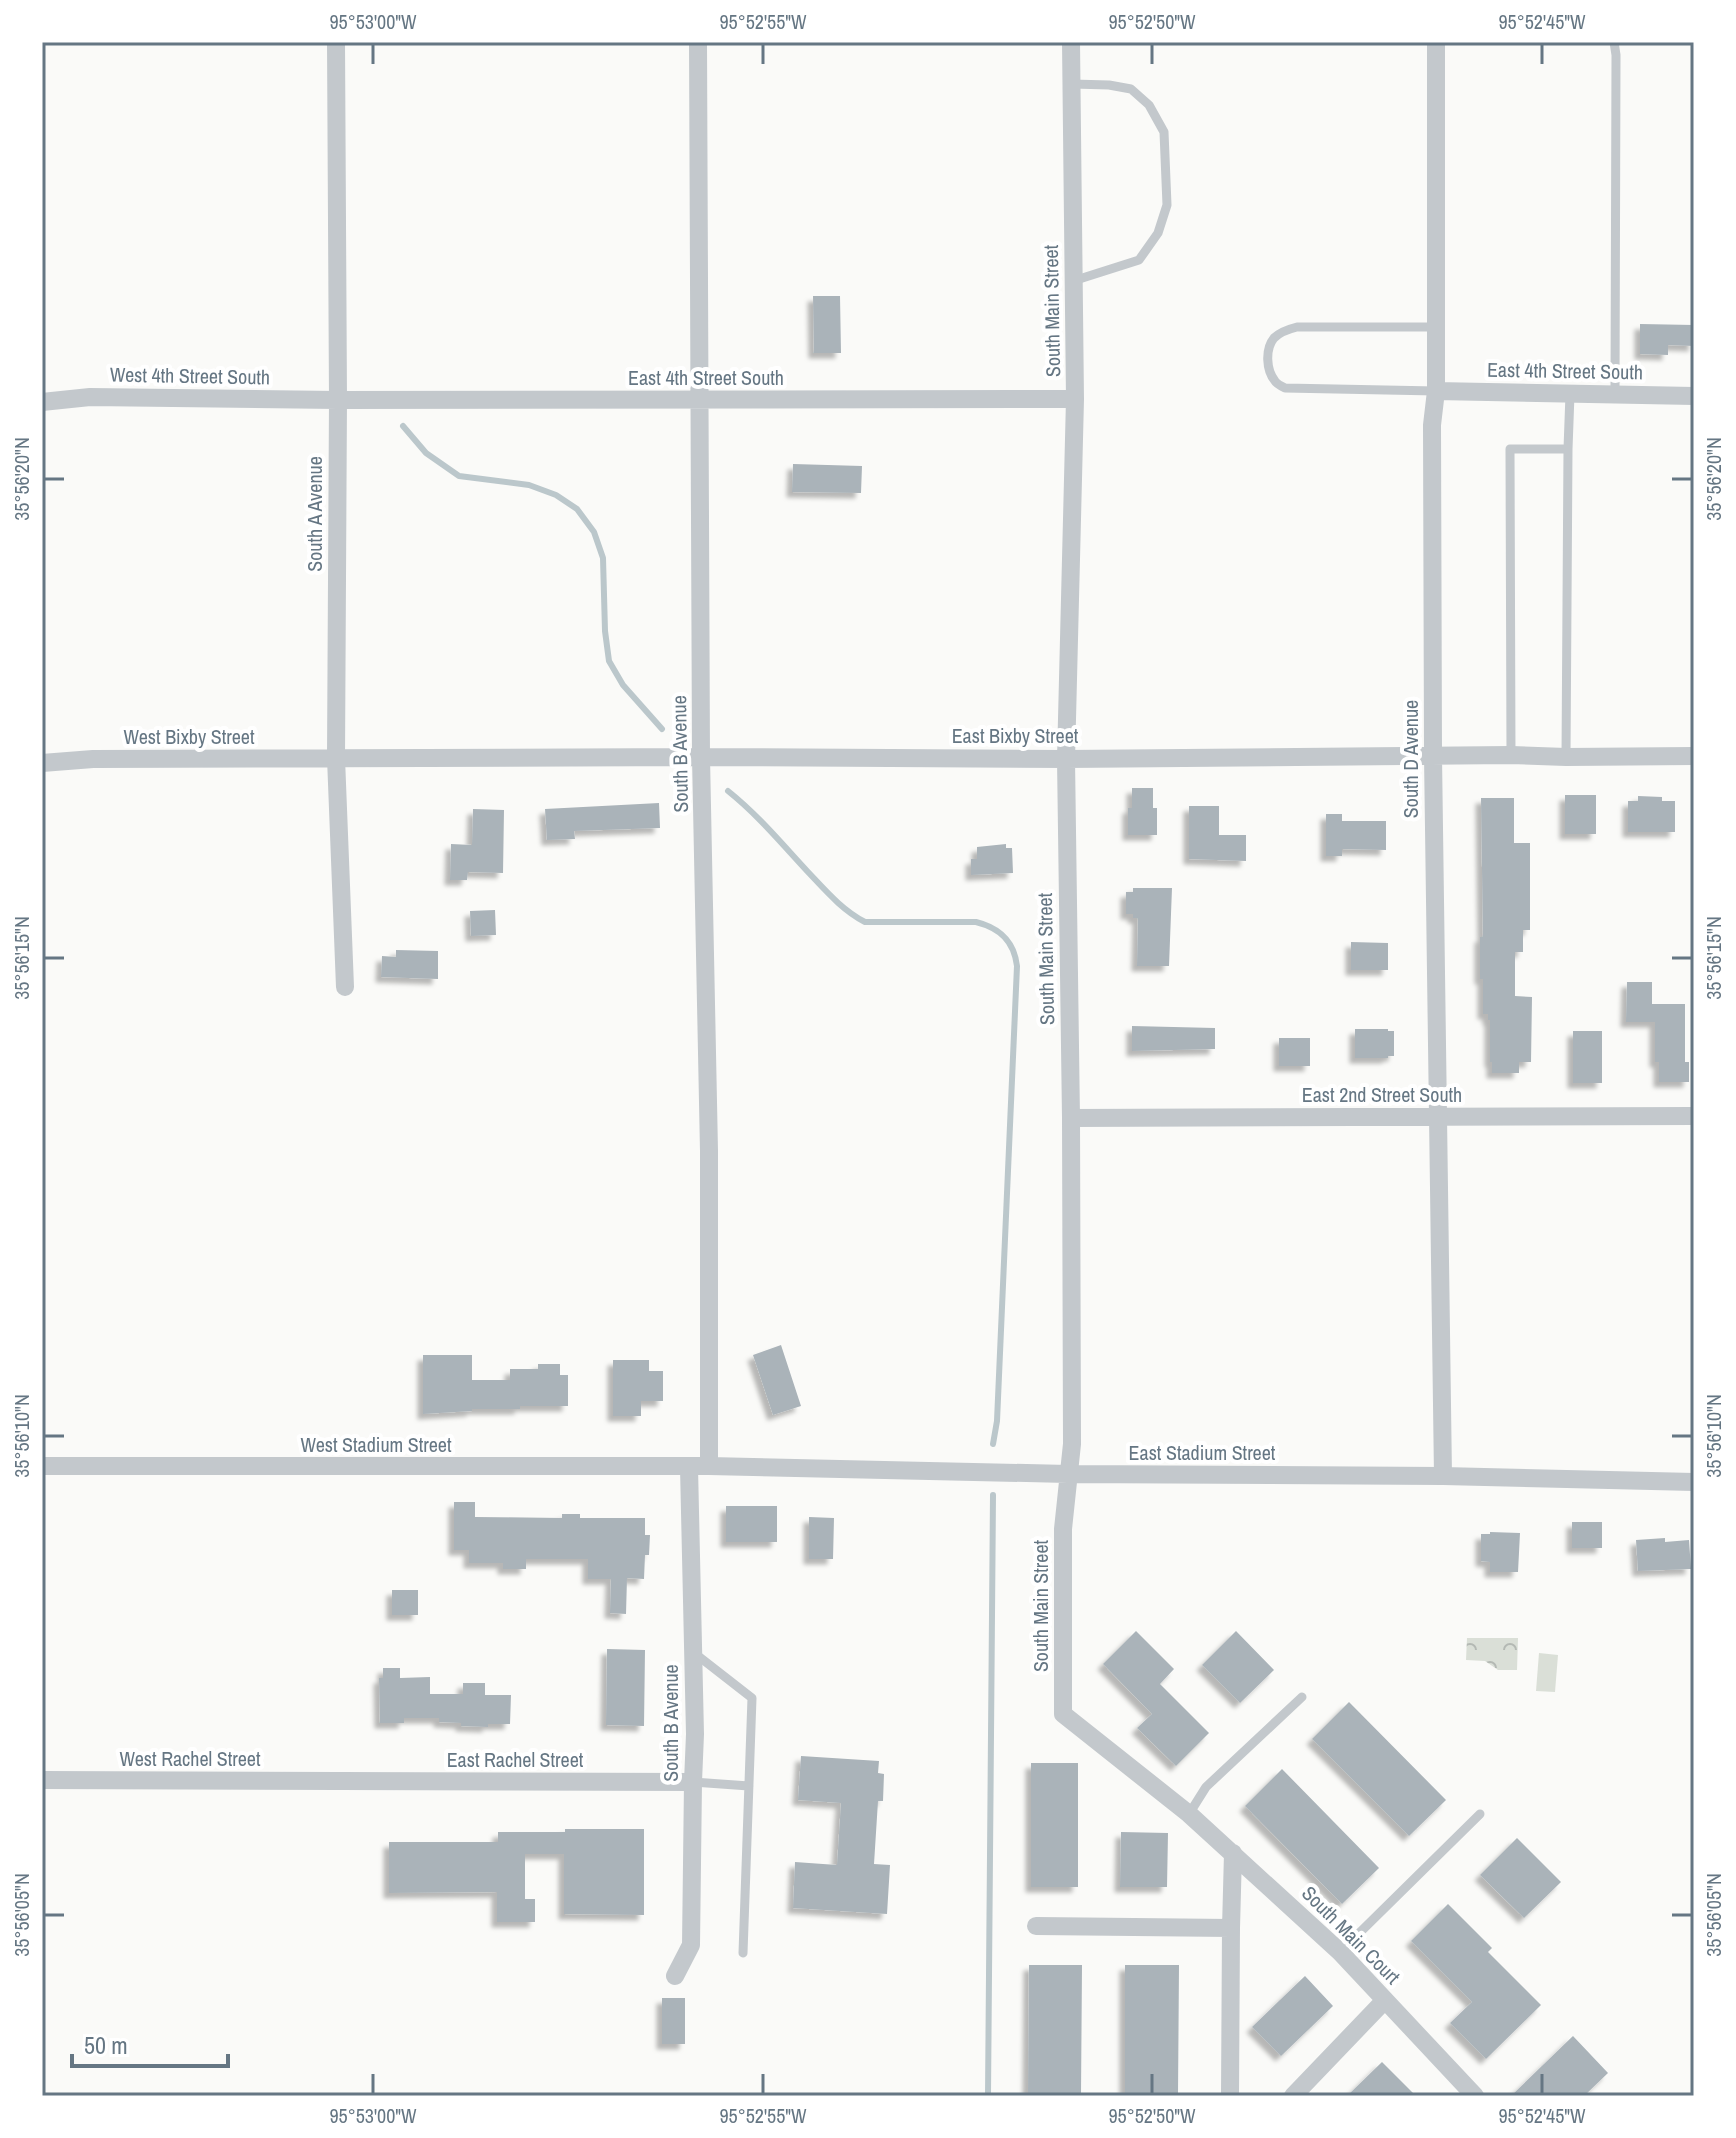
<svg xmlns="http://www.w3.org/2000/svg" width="1736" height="2138" font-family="'Archivo Narrow',sans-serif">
  <defs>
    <pattern id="park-crowns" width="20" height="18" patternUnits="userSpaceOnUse" patternTransform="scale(2)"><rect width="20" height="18" fill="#dadfd7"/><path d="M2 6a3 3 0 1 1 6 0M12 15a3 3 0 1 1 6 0" fill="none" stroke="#b4b9b4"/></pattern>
    <filter id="shadow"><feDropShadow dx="-5.5" dy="5.5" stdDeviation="2" flood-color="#0004"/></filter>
  </defs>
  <rect width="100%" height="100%" fill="#fafaf8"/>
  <path fill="url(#park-crowns)" d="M1467,1638H1518L1517,1670H1498L1485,1661L1466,1660Z"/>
  <path fill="#dadfd7" d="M1539,1653L1558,1655L1555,1692L1536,1691Z"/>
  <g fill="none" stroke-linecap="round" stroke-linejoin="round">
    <path stroke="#bbc7cb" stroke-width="6" d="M403,426L426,453L459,476L529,485L556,495L577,509L594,532L603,558L605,631L609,661L623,685L662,729
      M728,791C758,815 782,844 808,872C826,891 842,910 865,922H976C1000,928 1014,941 1017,966L997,1421L993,1444
      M988,2096L993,1495"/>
  </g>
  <path fill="#aab3b9" filter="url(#shadow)" d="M813,296H840L841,353H814Z
    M1640,324L1694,325V346L1668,345V355L1640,354Z
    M793,464L862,466L861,493L792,492Z
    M1132,788H1153V808H1157V835H1128V808H1132Z
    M1565,795H1596V834H1565Z
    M1638,796L1662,797V801H1675V832H1628V801H1638Z
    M1481,798H1514V843H1530V930H1523V952H1515V996L1532,997L1531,1062H1519V1073H1492V1062H1490V1020H1488V1014H1483V979H1480V937H1483Z
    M659,803L660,828L574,831L575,839L547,840L545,809Z
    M1189,806H1219V835H1246V861L1189,859Z
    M473,809L504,810L503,873L468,872L467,880H450L451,844L472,845Z
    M1326,814H1342V821H1386V850L1342,849V856H1326Z
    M1006,844V848H1012L1013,873L971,875V859H977V847Z
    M1133,888H1172L1169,966H1137L1138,918H1133V914H1126V892H1133Z
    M495,910L496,935L471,936L470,911Z
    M1351,942L1388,943V970H1351Z
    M396,950L438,951V979L381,977L382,956L396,957Z
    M1627,982H1652V1004H1685V1062H1689V1082H1659V1062H1655V1022H1626Z
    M1132,1026L1215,1028V1049L1132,1051Z
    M1355,1029H1388V1031H1394V1056H1388V1058H1355Z
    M1573,1031H1602V1083H1573Z
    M1279,1038H1310V1066H1279Z
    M781,1345L801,1406L773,1415L753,1355Z
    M423,1355H472V1380H510V1369H538V1364H560V1375H568V1406H520V1409H472V1411L423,1414Z
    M613,1360H649V1371H663V1401H641V1416H613Z
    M454,1502H475V1517L562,1518V1514H580V1518H645V1535H650L649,1555H645L644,1579L627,1578L626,1614L610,1613L611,1579H588V1559H526V1569H503V1563H469V1550H454Z
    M726,1506H777V1542H726Z
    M809,1517L834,1518L833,1559H809Z
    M1572,1522H1602V1548H1572Z
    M1490,1532L1520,1533L1518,1572H1490V1562L1481,1561V1534H1490Z
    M1665,1538V1542L1689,1540L1691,1569L1638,1571L1636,1540Z
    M392,1590H418V1615H392Z
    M1136,1631L1174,1669L1160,1684L1209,1733L1176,1766L1137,1728L1152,1714L1103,1664Z
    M1236,1631L1274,1670L1240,1703L1202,1665Z
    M607,1649L645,1650L644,1726L606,1725Z
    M383,1668H400V1678L430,1677V1694H463V1683H485V1695H511L510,1724H488V1727L461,1726V1723L439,1722V1718H404V1723H380L379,1678H383Z
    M1349,1702L1446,1800L1409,1836L1312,1739Z
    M801,1756L879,1761L878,1773L884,1774L883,1801H878L874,1864L890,1865L887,1914L793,1908L795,1862L837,1865L841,1803L798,1800Z
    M1031,1763H1078V1887H1031Z
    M1282,1769L1379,1868L1342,1904L1245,1806Z
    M565,1829H644V1915L564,1914V1854H525V1899H535V1922H497V1892L389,1893V1842H498V1832H565Z
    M1121,1832L1168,1833L1167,1887H1120Z
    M1517,1838L1561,1882L1524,1918L1480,1875Z
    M1448,1904L1492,1948L1488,1952L1541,2005L1486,2059L1450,2023L1472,2002L1411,1941Z
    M1029,1965H1082L1081,2096H1028Z
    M1125,1965H1179L1178,2096H1125Z
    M1305,1976L1333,2006L1281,2056L1252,2027Z
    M662,1998H685V2044H662Z
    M1573,2036L1608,2073L1584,2096H1511Z
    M1382,2062L1416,2096H1347Z"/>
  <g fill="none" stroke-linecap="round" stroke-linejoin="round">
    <path stroke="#c3c8cc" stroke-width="9" d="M1614,42L1616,55L1615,394
      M1072,84L1109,85L1131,89L1149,105L1164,132L1167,205L1158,233L1139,260L1073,281
      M1435,327H1297C1289,329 1280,332 1274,338C1265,349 1266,370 1275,381C1276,383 1283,387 1285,388L1436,391
      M1568,449L1570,394
      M1511,755L1510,449H1568L1566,757
      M693,1652L752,1698L743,1953
      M693,1782L749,1786
      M1189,1814L1206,1787L1302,1697
      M1340,1952L1480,1814"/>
    <path stroke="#c3c8cc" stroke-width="18" d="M336,42L338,400L336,758L345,987
      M698,42L701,757L709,1151V1466
      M1071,42L1075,399L1066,759L1071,1118L1072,1444L1063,1529V1714L1189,1814L1340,1952L1475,2096
      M1436,42V391L1432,425L1433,756L1443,1476
      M1436,391L1694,396
      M42,402L90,397L338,400L1075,399
      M42,763L93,759L701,757L1066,759L1511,755L1566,757L1694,756
      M1071,1118L1694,1116
      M42,1466H709L1068,1474L1443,1476L1694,1482
      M42,1780L693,1782
      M1036,1926L1231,1928L1233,1853
      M675,1976L691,1945L693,1782L695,1734L689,1467
      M1230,2096L1231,1928
      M1293,2096L1385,2000"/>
  </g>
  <path fill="none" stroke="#657683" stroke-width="3" d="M373,44V64M763,44V64M1152,44V64M1542,44V64M44,479H64M1672,479H1692M44,958H64M1672,958H1692M44,1436H64M1672,1436H1692M44,1915H64M1672,1915H1692M373,2074V2094M763,2074V2094M1152,2074V2094M1542,2074V2094"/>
  <g text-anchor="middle" stroke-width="8" stroke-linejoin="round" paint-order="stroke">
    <g font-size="20" fill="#657683" stroke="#fff">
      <text transform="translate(1052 311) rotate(-91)" y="7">South Main Street</text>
      <text transform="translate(1565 371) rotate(1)" y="7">East 4th Street South</text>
      <text transform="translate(190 376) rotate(1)" y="7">West 4th Street South</text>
      <text x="706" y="385">East 4th Street South</text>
      <text transform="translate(315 514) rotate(-90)" y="7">South A Avenue</text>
      <text x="1015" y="743">East Bixby Street</text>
      <text x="189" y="744">West Bixby Street</text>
      <text transform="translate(680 754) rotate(-91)" y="7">South B Avenue</text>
      <text transform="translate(1411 759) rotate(-90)" y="7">South D Avenue</text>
      <text transform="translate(1046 959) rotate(-91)" y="7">South Main Street</text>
      <text x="1382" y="1102">East 2nd Street South</text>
      <text x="376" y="1452">West Stadium Street</text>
      <text x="1202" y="1460">East Stadium Street</text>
      <text transform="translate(1041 1606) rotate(-90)" y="7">South Main Street</text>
      <text transform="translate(671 1723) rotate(-90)" y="7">South B Avenue</text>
      <text x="190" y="1766">West Rachel Street</text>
      <text x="515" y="1767">East Rachel Street</text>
      <text transform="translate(1351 1935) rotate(45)" y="7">South Main Court</text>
    </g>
  </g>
  <rect width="1736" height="2138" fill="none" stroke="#ffffff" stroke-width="88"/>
  <path d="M72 2054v12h156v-12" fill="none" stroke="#657683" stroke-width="4"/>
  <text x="84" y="2054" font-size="24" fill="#657683" stroke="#ffffff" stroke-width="6" paint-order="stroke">50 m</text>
  <rect x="44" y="44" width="1648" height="2050" fill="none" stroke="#657683" stroke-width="3"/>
  <g font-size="20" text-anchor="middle" fill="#657683">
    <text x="373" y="29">95°53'00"W</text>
    <text x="763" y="29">95°52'55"W</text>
    <text x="1152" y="29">95°52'50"W</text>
    <text x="1542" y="29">95°52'45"W</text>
    <text transform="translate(22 479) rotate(-90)" y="7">35°56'20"N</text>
    <text transform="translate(1714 479) rotate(-90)" y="7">35°56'20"N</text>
    <text transform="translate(22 958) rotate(-90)" y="7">35°56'15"N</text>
    <text transform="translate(1714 958) rotate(-90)" y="7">35°56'15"N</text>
    <text transform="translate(22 1436) rotate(-90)" y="7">35°56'10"N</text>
    <text transform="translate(1714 1436) rotate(-90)" y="7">35°56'10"N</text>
    <text transform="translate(22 1915) rotate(-90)" y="7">35°56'05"N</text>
    <text transform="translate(1714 1915) rotate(-90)" y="7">35°56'05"N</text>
    <text x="373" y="2123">95°53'00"W</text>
    <text x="763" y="2123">95°52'55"W</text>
    <text x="1152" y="2123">95°52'50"W</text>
    <text x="1542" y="2123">95°52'45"W</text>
  </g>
</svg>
